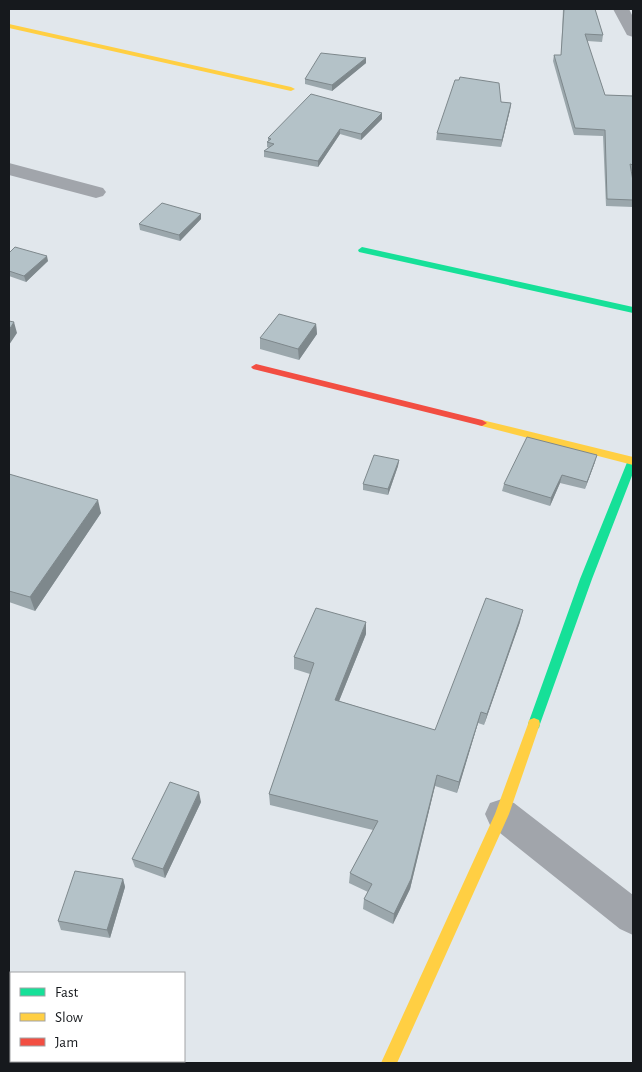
<svg xmlns="http://www.w3.org/2000/svg" width="642" height="1072" font-family="'Alegreya Sans',sans-serif">
  <rect width="100%" height="100%" fill="#e1e7ec"/>
  <g fill="none" stroke-linecap="round" stroke-linejoin="round">
    <path fill="#a1a5ab" fill-rule="evenodd" d="M613,9H629L633,17V37L627,35Z
      M9,163L103,188L106,192L103,196L96,198L9,175Z
      M502,799L514,803L633,895V935L620,929L490,825L485,814L490,803Z
      M9,1030H11V1061H61L62,1063H9Z"/>
    <path fill="#16e098" fill-rule="evenodd" d="M362,247L633,307V313L359,252L358,250Z
      M633,456V473L592,579L540,724L539,728L534,730L529,728L528,724L580,579L628,460Z"/>
    <path fill="#ffcf43" fill-rule="evenodd" d="M9,24L291,87L295,89L291,91L9,28Z
      M482,420L633,457V465L478,425L477,423L478,421Z
      M534,718L539,720L540,724L509,814L397,1063H381L495,814L528,724L529,720Z"/>
    <path fill="#f24e42" fill-rule="evenodd" d="M256,364L482,420L487,423L482,426L253,369L251,367Z"/>
  </g>
  <path fill="#9ba7ac" d="M563,9H595L603,35L602,42L587,41L605,95L633,96V172L631,171L633,181V207L606,206L603,136L574,135L553,61L554,55H561Z
    M366,58V63L332,91L305,84V79Z
    M501,102L511,103L510,110L501,147L436,140L437,133Z
    M382,119L361,140L340,134L318,167L264,157V151L269,148L267,147V142L268,141V138Z
    M201,219L180,241L140,230L139,224Z
    M9,253L48,261L26,282L9,276Z
    M316,324L317,334L299,360L260,349V338Z
    M399,460L398,466L388,495L363,490V484Z
    M595,462L585,489L560,483L550,506L502,491L504,484Z
    M9,474L101,513L35,611L9,602Z
    M520,622L484,725L478,723L457,793L435,786L410,889L393,924L363,909L364,899L368,892L349,883L350,873L373,830L270,805L269,794L310,674L294,669V657L366,634L339,701L435,730Z
    M201,802L165,878L135,867L132,859Z
    M123,879L125,887L110,938L61,930L58,921Z"/>
  <path fill="#7e888c" d="M366,58V63L332,91V85Z
    M511,103L510,110L501,147L502,140Z
    M382,113V119L361,140V134Z
    M340,129V134L318,167V161Z
    M201,214V219L180,241L179,235Z
    M47,256L48,261L26,282L24,276Z
    M14,322L17,333L9,345V330Z
    M316,324L317,334L299,360L298,349Z
    M597,455L595,462L585,489L587,482Z
    M399,460L398,466L388,495V489Z
    M562,475L560,483L550,506L551,498Z
    M98,500L101,513L35,611L30,597Z
    M523,610L520,622L484,725L487,714Z
    M366,622V634L335,711V700Z
    M481,712L478,723L457,793L459,782Z
    M437,775L435,786L410,889L393,924L394,914Z
    M199,792L201,802L165,878L163,869Z
    M123,879L125,887L110,938L107,930Z"/>
  <path fill="#b4c2c8" stroke="#7e888c" d="M564,9H595L603,35L585,34L605,95L633,96V165L630,164L633,181V200L607,199L605,130L575,128L554,55H561Z
    M321,53L366,58L332,85L305,79Z
    M460,77L499,83L501,102L511,103L502,140L437,133L455,80H459Z
    M311,94L382,113L361,134L340,129L318,161L264,151L274,144L267,142L271,139L268,138Z
    M162,203L201,214L179,235L139,224Z
    M15,247L47,256L24,276L9,271V253Z
    M279,314L316,324L298,349L260,338Z
    M9,321L14,322L9,330Z
    M527,437L597,455L587,482L562,475L551,498L504,484Z
    M374,455L399,460L388,489L363,484Z
    M9,474L98,500L30,597L9,591Z
    M486,598L523,610L487,714L481,712L459,782L437,775L411,879L394,914L364,899L372,884L350,873L378,821L269,794L314,663L294,657L316,608L366,622L335,700L435,730Z
    M170,782L199,792L163,869L132,859Z
    M75,871L123,879L107,930L58,921Z"/>
  <rect width="642" height="1072" fill="none" stroke="#16191d" stroke-width="20"/>
  <rect x="10" y="972" width="175" height="90" fill="#ffffff" stroke="#a2a3a5"/>
  <rect x="20" y="988" width="25" height="8" fill="#16e098" stroke="#a2a3a5"/>
  <text x="55" y="997" font-size="15" fill="#16191d">Fast</text>
  <rect x="20" y="1013" width="25" height="8" fill="#ffcf43" stroke="#a2a3a5"/>
  <text x="55" y="1022" font-size="15" fill="#16191d">Slow</text>
  <rect x="20" y="1038" width="25" height="8" fill="#f24e42" stroke="#a2a3a5"/>
  <text x="55" y="1047" font-size="15" fill="#16191d">Jam</text>
</svg>
